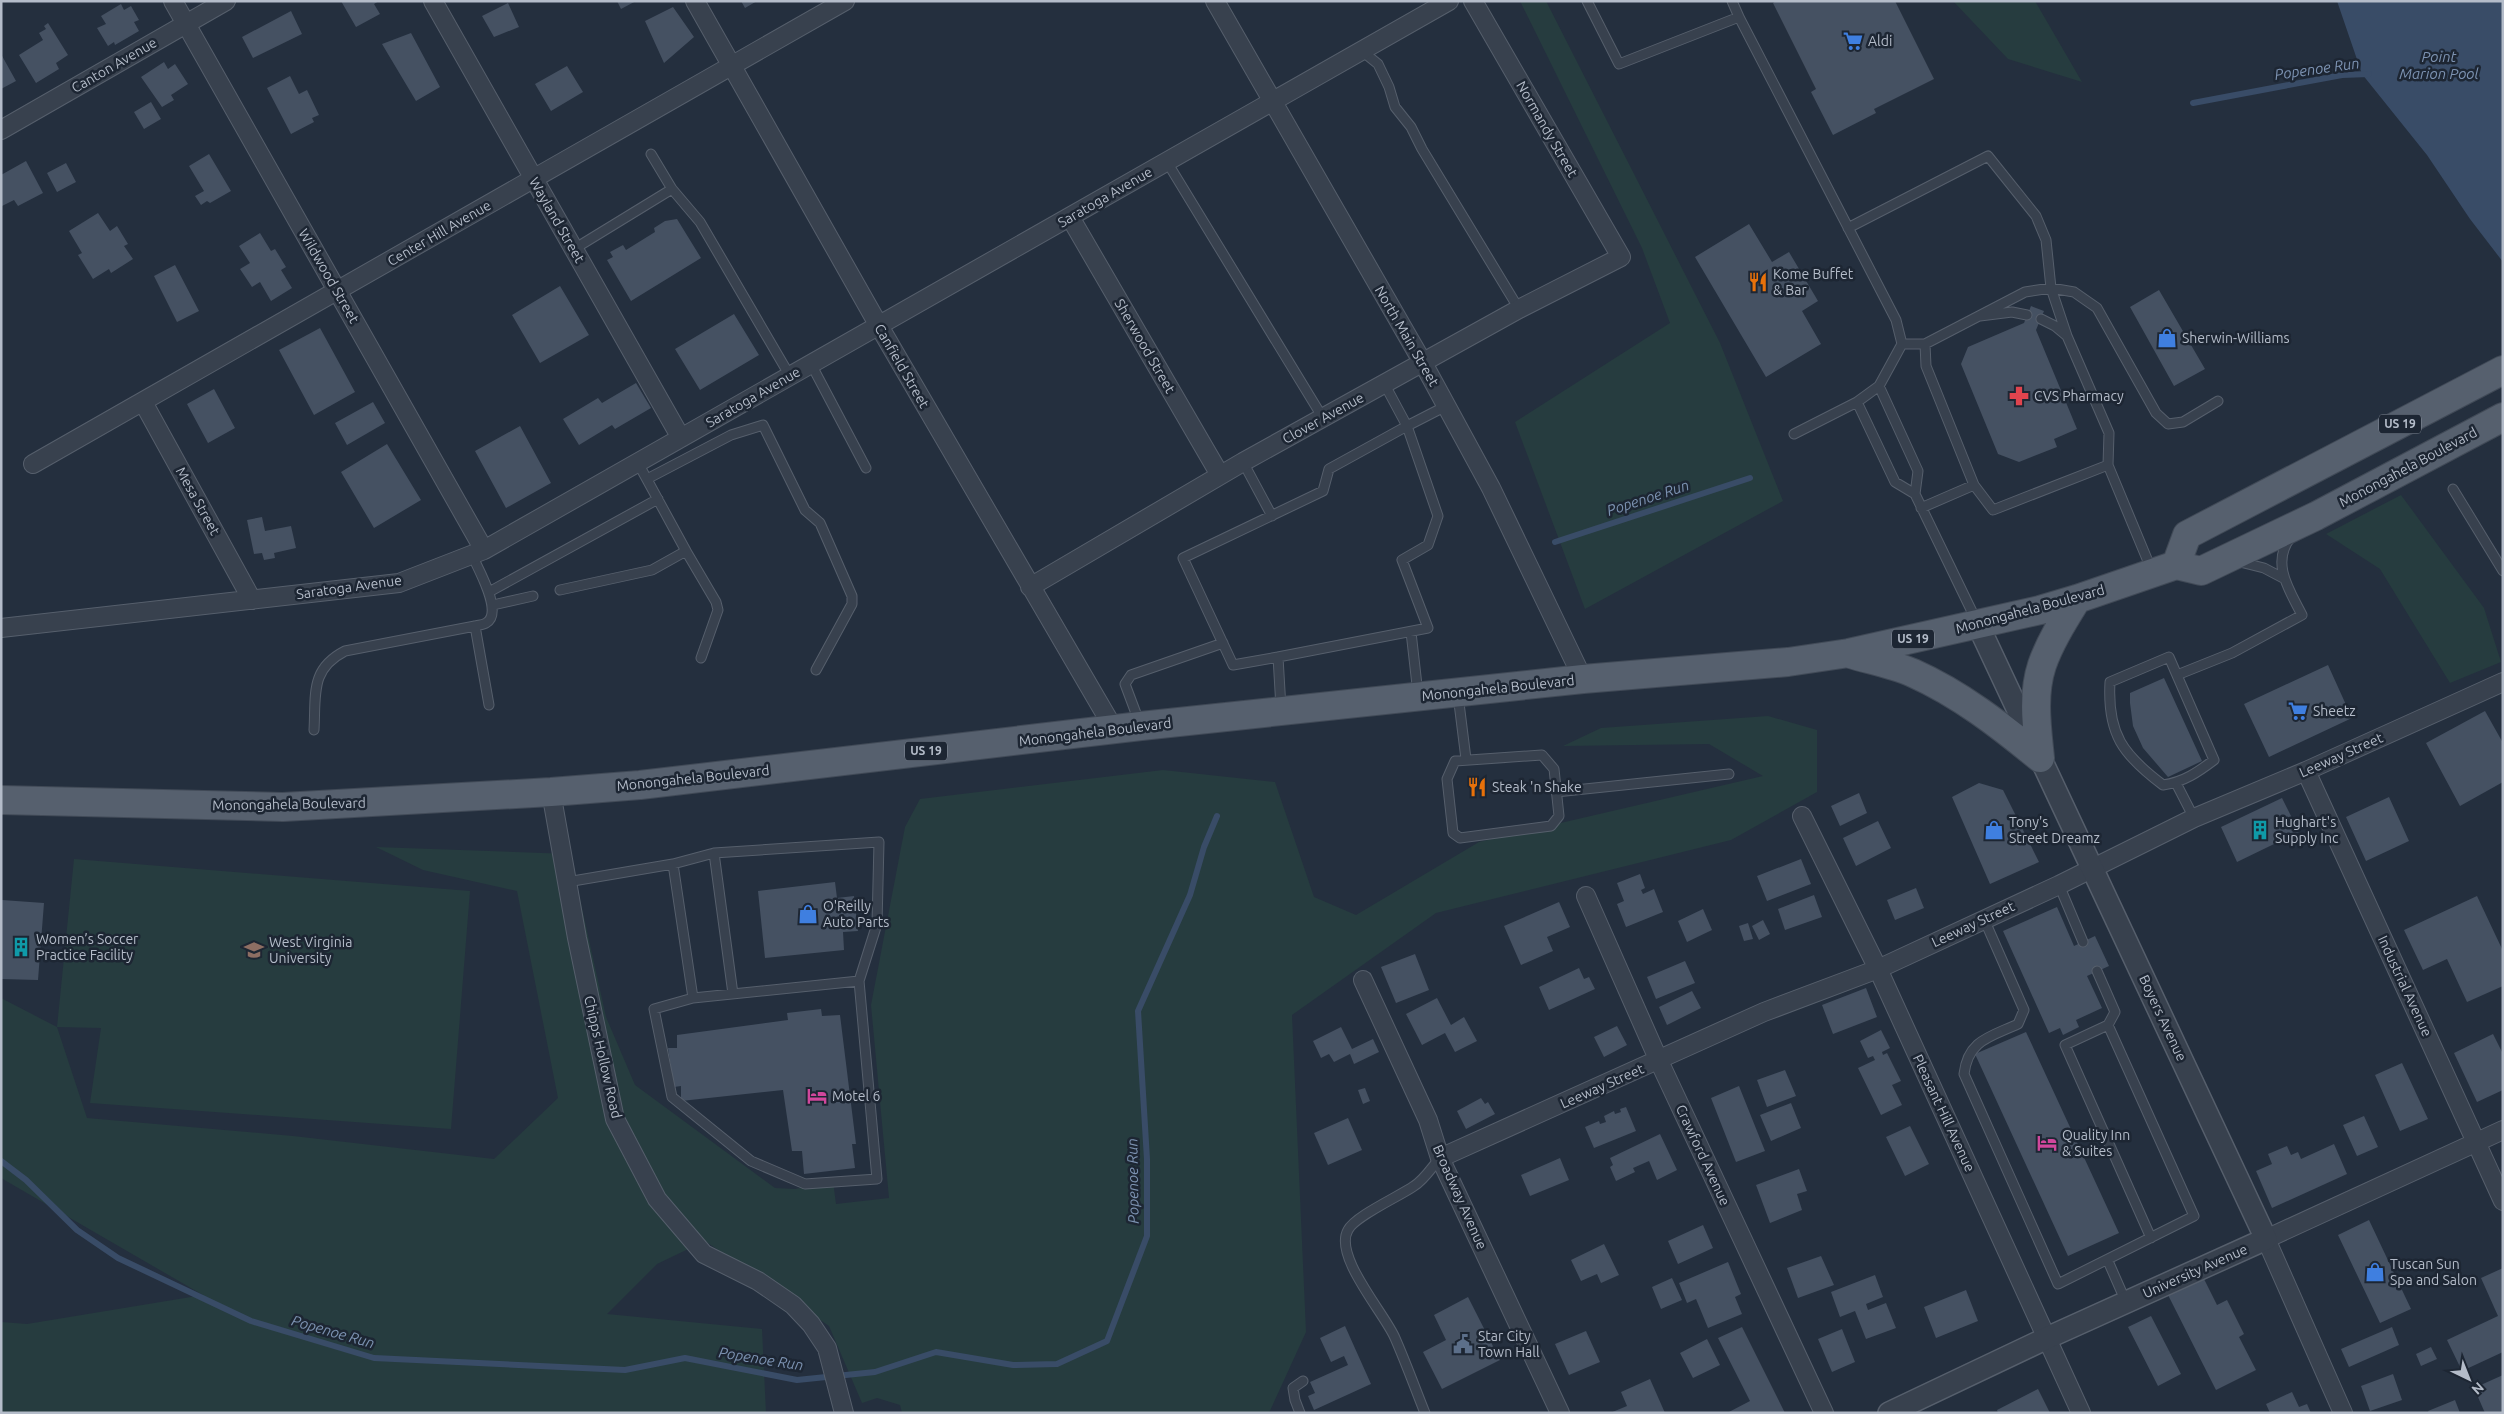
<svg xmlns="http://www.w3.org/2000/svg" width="2504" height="1414" font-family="Ubuntu,sans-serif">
  <rect width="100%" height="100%" fill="#242f3e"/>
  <path fill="#263c3f" d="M1520,1H1546L1720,343L1783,501L1585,609L1515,422L1670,323L1642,248Z
    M1953,1H2035L2082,82L2008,59Z
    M2401,495L2484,608L2501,662L2450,683L2380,569L2326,534Z
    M1768,716L1817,730V792L1731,840L1436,913L1292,1015L1306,1332L1269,1413H902L900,1405L877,1398L862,1403L829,1326L705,1241L657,1264L607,1314L762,1329L766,1413H1V1322L27,1324L203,1295L1,1178V998L57,1027L74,859L470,891L451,1129L90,1103L101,1028L57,1027L87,1118L293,1136L494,1159L558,1098L517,891L423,870L376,847L570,854L606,1017L635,1085L775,1188L795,1189L833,1181L836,1204L889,1198L871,1005L905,827L920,799L1163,770L1275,782L1314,897L1356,915L1479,842L1763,776L1709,744L1563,746L1601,728Z"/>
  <path fill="#394c67" d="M2337,1H2503V262L2470,219L2427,155L2362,74Z"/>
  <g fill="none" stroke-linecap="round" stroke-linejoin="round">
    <path stroke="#394c67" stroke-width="6" d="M2193,103L2342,75L2369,74
      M1555,542L1750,478
      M1,1161L26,1180L77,1230L118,1258L251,1321L374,1358L625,1370L685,1358L797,1380L875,1372L936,1352L1013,1365L1057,1364L1107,1341L1147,1236V1159L1138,1011L1190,895L1204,847L1217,816"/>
  </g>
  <path fill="#455162" d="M341,1H379L374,4L380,14L356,27Z
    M617,1H636L621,9Z
    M741,1H757L745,8Z
    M1776,1H1895L1934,79L1874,109L1876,113L1833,135L1811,92L1816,89L1773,3Z
    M508,3L519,27L494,37L482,16Z
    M121,4L124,10L131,6L139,20L134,22L139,31L115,45L114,42L108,46L97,28L106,24L101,16Z
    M673,7L694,37L664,63L645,21Z
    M291,11L302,34L253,58L242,37Z
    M48,23L68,55L56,63L59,69L36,83L19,55L43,40L39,33L46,29L44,26Z
    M411,33L440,87L416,101L382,44Z
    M1,54L16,81L1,89Z
    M164,62L168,69L175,64L188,84L171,95L174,100L162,107L141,77Z
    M567,66L583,92L551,111L535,84Z
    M290,76L299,94L307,90L319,115L312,118L314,122L291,134L267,88Z
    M151,102L161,119L144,129L134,112Z
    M209,154L231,191L210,203L207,201L201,205L195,196L204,191L189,166Z
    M26,161L43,193L18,206L14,200L2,206L1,175Z
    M66,163L76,182L57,192L47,173Z
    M98,213L110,231L117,226L128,244L124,246L133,259L111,273L109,269L93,279L78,255L82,253L69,231Z
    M677,219L701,258L631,301L607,260L613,257L610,252L623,245L626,250L655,232L654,228L665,221Z
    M1749,224L1772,262L1789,252L1818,301L1802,311L1821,344L1766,377L1695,257Z
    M260,233L271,251L275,249L286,267L281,270L292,288L271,301L260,282L252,287L240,269L250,263L239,246Z
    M175,265L199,311L177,322L154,276Z
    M560,286L589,335L540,363L512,315Z
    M2159,290L2205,369L2174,386L2130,307Z
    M2031,306L2044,311L2036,330L2077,429L2054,439L2057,447L2019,462L1998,454L1961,364L1968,347L2024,323Z
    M734,314L759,355L700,390L675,349Z
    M320,328L355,392L314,415L279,350Z
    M636,383L651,408L615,429L612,425L579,445L563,419L598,398L602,403Z
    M214,389L235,428L208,443L187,404Z
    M373,402L385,423L347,445L335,423Z
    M520,426L551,483L506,508L475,451Z
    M387,444L421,500L374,528L341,472Z
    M262,517L265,531L291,526L296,548L274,553L275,558L264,560L262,553L254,554L247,520Z
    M2328,665L2352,718L2269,757L2244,704Z
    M2164,678L2202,761L2168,777L2143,748L2133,726L2130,703V693Z
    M2485,711L2503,743V782L2460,806L2426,743Z
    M1979,783L2003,790L2039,862L1990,884L1952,797Z
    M1859,793L1867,813L1840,826L1831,806Z
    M2389,797L2409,841L2366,861L2346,817Z
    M2282,798L2299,832L2237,862L2221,827Z
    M1878,821L1891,848L1856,866L1843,838Z
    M1801,859L1811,884L1767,901L1757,876Z
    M1640,874L1645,888L1641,890L1643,894L1654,889L1663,912L1626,927L1617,904L1624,901L1617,883Z
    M835,882L837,898L854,896L858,931L843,932L844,950L765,958L758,891Z
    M1916,888L1924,908L1895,920L1887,900Z
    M1814,895L1822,917L1785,930L1778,909Z
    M2477,896L2503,951V986L2467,1002L2447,959L2423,970L2404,930Z
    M2,900L44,903L38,980L1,979Z
    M1559,902L1570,927L1547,937L1553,951L1521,965L1504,926Z
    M2057,907L2074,946L2095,936L2109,966L2087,976L2102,1008L2076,1020L2079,1027L2063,1035L2060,1028L2049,1033L2003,931Z
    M1703,909L1712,930L1687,942L1678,921Z
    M1763,920L1770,934L1759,940L1752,926Z
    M1748,923L1753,939L1744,941L1739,926Z
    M1415,954L1429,990L1396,1003L1381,967Z
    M1685,961L1695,983L1656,999L1647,977Z
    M1579,968L1584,979L1589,977L1595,989L1549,1010L1539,987Z
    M1866,988L1877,1017L1833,1034L1822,1005Z
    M1692,991L1701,1008L1667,1025L1659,1007Z
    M1437,998L1451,1025L1464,1017L1477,1041L1455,1052L1445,1033L1422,1045L1406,1014Z
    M821,1009L822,1016L840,1015L856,1144H852L855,1168L804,1174L802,1151H792L783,1090L681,1101V1086L674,1087L668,1048H677V1035L788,1020L787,1013Z
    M1617,1026L1627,1045L1604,1057L1594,1037Z
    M1341,1027L1352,1049L1373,1039L1379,1052L1354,1064L1350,1054L1334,1062L1329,1054L1321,1058L1313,1041Z
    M1881,1030L1890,1048L1882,1052L1883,1055L1887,1053L1901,1081L1892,1085L1902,1105L1881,1115L1858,1068L1875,1060L1873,1056L1868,1058L1860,1041Z
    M2026,1032L2119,1233L2068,1256L1975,1054Z
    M2493,1034L2503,1054V1090L2477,1102L2454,1053Z
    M2402,1063L2428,1119L2400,1131L2375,1075Z
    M1785,1070L1796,1096L1767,1107L1757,1080Z
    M1739,1086L1765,1151L1736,1162L1711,1098Z
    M1365,1088L1370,1101L1363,1104L1358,1090Z
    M1481,1098L1485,1104L1488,1102L1495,1114L1466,1129L1457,1111Z
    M1791,1103L1801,1128L1771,1141L1760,1115Z
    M1626,1107L1636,1131L1594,1148L1585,1127L1599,1121L1600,1124L1606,1122L1604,1116L1614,1111L1615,1114L1621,1112L1620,1109Z
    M2364,1116L2378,1147L2357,1156L2343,1125Z
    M1348,1118L1362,1150L1328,1165L1314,1133Z
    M1910,1126L1929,1164L1905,1176L1886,1137Z
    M1660,1134L1677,1170L1657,1180L1649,1161L1633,1168L1635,1172L1616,1181L1610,1167L1613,1165L1610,1158Z
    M2334,1144L2347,1174L2272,1208L2256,1171L2272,1164L2268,1154L2287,1146L2291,1155L2298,1152L2301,1159Z
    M1560,1158L1569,1180L1530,1196L1521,1175Z
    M1799,1169L1807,1191L1797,1194L1802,1210L1770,1223L1756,1185Z
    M2369,1220L2411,1309L2380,1323L2338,1235Z
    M1703,1225L1713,1248L1678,1264L1668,1241Z
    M1604,1244L1619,1275L1601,1283L1597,1274L1581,1281L1571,1260Z
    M1821,1256L1834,1285L1798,1298L1787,1268Z
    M1728,1262L1741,1294L1735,1297L1742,1314L1708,1328L1696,1299L1687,1303L1679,1283Z
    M2503,1268V1352L2462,1371L2447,1340L2498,1316L2481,1278Z
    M1875,1275L1883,1297L1866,1304L1868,1310L1886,1303L1896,1328L1866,1339L1855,1311L1840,1317L1831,1292Z
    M2202,1275L2217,1305L2227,1300L2244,1334L2239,1337L2256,1370L2216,1390L2167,1293Z
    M1672,1278L1682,1300L1661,1309L1652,1287Z
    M1966,1290L1978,1321L1936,1338L1924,1307Z
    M1468,1297L1500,1360L1442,1389L1423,1352L1446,1340L1434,1315Z
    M2151,1316L2181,1374L2158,1386L2128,1327Z
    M1345,1326L1371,1384L1314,1410L1308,1396L1315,1393L1310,1382L1348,1365L1344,1356L1331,1362L1320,1338Z
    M1742,1327L1785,1413H1727L1750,1401L1718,1338Z
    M2392,1327L2399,1345L2349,1367L2341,1349Z
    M1842,1329L1855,1362L1832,1372L1818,1339Z
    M1586,1331L1600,1362L1569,1375L1555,1344Z
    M1707,1339L1720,1365L1693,1378L1680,1353Z
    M2431,1347L2437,1359L2421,1366L2416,1354Z
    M2393,1374L2402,1400L2370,1411L2361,1386Z
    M2503,1375V1413H2485L2474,1388Z
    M1650,1379L1665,1413H1610L1627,1406L1621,1392Z
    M2038,1389L2050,1413H1998L1997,1410Z
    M2292,1392L2299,1407L2307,1404L2311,1413H2270L2266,1404Z
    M2455,1400L2460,1413H2429L2428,1411Z"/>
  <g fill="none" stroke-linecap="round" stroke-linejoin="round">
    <defs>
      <path id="service" d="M1587,1L1619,64L1739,17L1896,320L1902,344L1879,386L1857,402L1794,434
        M1732,1L1739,17
        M1362,51L1378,64L1389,87L1395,107L1411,127L1422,149L1519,309
        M651,154L672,189L700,222L790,376
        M1167,162L1323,418
        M1848,228L1988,156L2036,216L2046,240L2051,288L2067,336L2109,433L2108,465L2152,571
        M574,249L672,189
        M1980,316L2012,312L2027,315
        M2041,319L2055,326L2067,336
        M1902,344H1925L2025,292L2051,288L2074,292L2097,308L2156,413L2168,424L2183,422L2218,401
        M1925,344L1926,366L1974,485
        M811,364L866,468
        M1385,385L1407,426L1446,406
        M1879,386L1918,471L1915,494L1977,622
        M1857,402L1895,482L1915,494
        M1243,462L1272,516
        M638,463L686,551
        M647,479L731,435L763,425L805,510L820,523L852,596V604L816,670
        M2453,489L2503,571
        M1921,508L1974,485L1993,510L2108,465
        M2240,562L2264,568L2283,578
        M560,590L652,570L686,551L716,602L718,610L701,658
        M489,592L658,499
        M493,605L533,596
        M475,626L489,705
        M1411,632L1418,694
        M1278,657L1428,628L1402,560L1428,545L1438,516L1407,426L1329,469L1323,491L1183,558L1233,665L1278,657L1281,708
        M2169,657L2214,760C2198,772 2184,782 2163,785C2123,755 2107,734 2110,682Z
        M2177,675L2232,653L2302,615C2290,591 2270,563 2291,537
        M1458,695L1466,759
        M1140,724L1125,684L1131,675L1223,643
        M314,730C316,694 310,669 345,651L475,626C478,625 483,625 486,623C504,613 478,569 472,555
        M1542,755L1554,769L1559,816L1551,826L1460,838L1453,833L1447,779L1455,761Z
        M2176,783L2194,818
        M1556,792L1729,774
        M714,853L733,994
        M673,864L714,853L879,842L877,924L859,981
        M567,882L673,864L693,998L859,981L877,1179L805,1184L751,1161L672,1097L654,1009L693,998
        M2059,885L2083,942
        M1984,919L2024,1010L2018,1024C1990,1037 1968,1040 1964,1074L2058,1284L2194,1216L2108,1025
        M2097,971L2115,1012L2108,1025L2065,1045L2151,1238
        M2108,1261L2126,1302
        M1300,1413L1295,1400L1293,1388L1303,1381
        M1425,1413C1415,1388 1406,1363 1395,1338C1385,1314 1333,1256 1348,1230C1355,1216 1400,1196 1414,1186C1424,1180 1432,1167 1440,1158"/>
      <path id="minor" d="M173,1L484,550
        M433,1L681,438
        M695,1L879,326L1114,729
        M1215,1L1423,363L1491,488L1583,679
        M1,130L226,1
        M1070,217L1220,475
        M143,402L252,600
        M33,464L845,1
        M1030,587L1243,462L1519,309L1621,257L1473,1
        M1,628L399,583L484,550L1449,1
        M2306,771L2503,1201
        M551,792L577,938L615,1119L657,1199L704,1254L758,1281L793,1305L811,1324L827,1348L844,1413
        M1802,816L1878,969L2081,1413
        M1586,896L1659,1061L1824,1413
        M1363,980L1428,1120L1440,1158L1560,1413
        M1440,1158L1764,1012L1878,969L2059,885L2194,818L2306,771L2503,682
        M2343,1413L2266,1239L2503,1130"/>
      <path id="tertiary" d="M1889,1413L2047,1338L2266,1239L1978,625"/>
      <path id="primary" d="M2176,565L2187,535L2503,370
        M1850,654C1870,660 1893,664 1913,673C1960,694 2001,726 2040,758
        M2040,758C2037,728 2032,695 2042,665C2050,642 2064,620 2077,599
        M1,800L283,807L551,792L640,785L1141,726L1583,679L1788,662L1849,653L2040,610L2077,599L2176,565L2201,571L2316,516L2503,417"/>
    </defs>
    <use href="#service" stroke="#565f6c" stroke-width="11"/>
    <use href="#minor" stroke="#565f6c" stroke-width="20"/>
    <use href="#tertiary" stroke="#565f6c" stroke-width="24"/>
    <use href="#primary" stroke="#414a57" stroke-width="30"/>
    <use href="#service" stroke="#38414e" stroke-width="9"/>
    <use href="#minor" stroke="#38414e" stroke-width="18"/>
    <use href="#tertiary" stroke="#38414e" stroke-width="21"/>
    <use href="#primary" stroke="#56606e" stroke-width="28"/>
  </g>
  <defs>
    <symbol id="supermarket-bare" viewBox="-9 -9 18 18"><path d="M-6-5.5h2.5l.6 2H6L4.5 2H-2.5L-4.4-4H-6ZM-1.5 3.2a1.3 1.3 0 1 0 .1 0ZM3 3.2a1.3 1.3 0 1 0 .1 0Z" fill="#3f7fe0" stroke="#1d2633" stroke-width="2.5" paint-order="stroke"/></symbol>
    <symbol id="restaurant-bare" viewBox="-9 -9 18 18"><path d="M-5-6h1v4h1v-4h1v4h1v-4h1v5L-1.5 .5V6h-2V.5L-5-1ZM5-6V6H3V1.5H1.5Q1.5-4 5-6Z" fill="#e8710a" stroke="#1d2633" stroke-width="2.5" paint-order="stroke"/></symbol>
    <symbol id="shop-bare" viewBox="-9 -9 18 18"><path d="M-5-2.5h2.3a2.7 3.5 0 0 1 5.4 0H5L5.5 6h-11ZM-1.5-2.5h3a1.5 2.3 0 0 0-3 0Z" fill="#3f7fe0" stroke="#1d2633" stroke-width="2.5" paint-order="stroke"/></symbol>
    <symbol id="pharmacy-bare" viewBox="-9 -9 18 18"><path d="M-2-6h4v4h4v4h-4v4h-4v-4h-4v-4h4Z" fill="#e0444e" stroke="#1d2633" stroke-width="2.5" paint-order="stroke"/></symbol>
    <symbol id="building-bare" viewBox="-9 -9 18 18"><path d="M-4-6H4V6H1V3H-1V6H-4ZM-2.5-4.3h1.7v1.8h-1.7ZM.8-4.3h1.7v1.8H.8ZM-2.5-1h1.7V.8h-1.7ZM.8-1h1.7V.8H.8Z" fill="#0f9aa8" stroke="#1d2633" stroke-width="2.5" paint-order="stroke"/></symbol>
    <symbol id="university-bare" viewBox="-9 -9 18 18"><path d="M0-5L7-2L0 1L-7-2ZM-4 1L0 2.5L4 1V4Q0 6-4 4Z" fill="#8d6e63" stroke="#1d2633" stroke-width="2.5" paint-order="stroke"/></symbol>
    <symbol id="hotel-bare" viewBox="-9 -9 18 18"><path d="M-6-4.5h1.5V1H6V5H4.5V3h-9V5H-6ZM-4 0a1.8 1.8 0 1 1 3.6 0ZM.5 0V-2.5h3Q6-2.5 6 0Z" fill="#d1479c" stroke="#1d2633" stroke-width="2.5" paint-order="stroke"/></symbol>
    <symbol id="civic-bare" viewBox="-9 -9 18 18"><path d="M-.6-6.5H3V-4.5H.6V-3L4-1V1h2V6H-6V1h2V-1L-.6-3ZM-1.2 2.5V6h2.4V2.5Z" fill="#5c6f8a" stroke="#1d2633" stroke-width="2.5" paint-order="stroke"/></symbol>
  </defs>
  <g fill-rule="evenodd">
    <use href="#supermarket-bare" x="1839" y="27" width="28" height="28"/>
    <use href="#restaurant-bare" x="1744" y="268" width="28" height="28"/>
    <use href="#shop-bare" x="2153" y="324" width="28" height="28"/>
    <use href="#pharmacy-bare" x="2005" y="382" width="28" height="28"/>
    <use href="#supermarket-bare" x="2284" y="697" width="28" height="28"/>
    <use href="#restaurant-bare" x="1463" y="773" width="28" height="28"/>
    <use href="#shop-bare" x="1980" y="816" width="28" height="28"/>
    <use href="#building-bare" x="2246" y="816" width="28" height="28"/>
    <use href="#shop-bare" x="794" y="900" width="28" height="28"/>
    <use href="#building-bare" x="7" y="933" width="28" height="28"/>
    <use href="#university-bare" x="240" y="936" width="28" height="28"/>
    <use href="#hotel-bare" x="803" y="1082" width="28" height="28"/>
    <use href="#hotel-bare" x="2033" y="1129" width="28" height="28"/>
    <use href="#shop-bare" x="2361" y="1258" width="28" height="28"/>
    <use href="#civic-bare" x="1449" y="1330" width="28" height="28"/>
  </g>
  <g text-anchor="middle" stroke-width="5" stroke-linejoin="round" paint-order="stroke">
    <g fill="#1d2633" stroke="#878f9c" stroke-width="1">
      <rect x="2379" y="414.5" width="42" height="19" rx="4"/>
      <rect x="1892" y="629.5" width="42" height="19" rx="4"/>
      <rect x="905" y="741.5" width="42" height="19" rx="4"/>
    </g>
    <g font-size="12" font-weight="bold" fill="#b4bcc9">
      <text x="2400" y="428">US 19</text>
      <text x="1913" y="643">US 19</text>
      <text x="926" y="755">US 19</text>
    </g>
    <g font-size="14" fill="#b4bcc9" stroke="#1d2633" text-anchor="start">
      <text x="1868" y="46">Aldi</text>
      <text x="1773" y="279">Kome Buffet<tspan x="1773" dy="16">&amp; Bar</tspan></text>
      <text x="2182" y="343">Sherwin-Williams</text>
      <text x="2034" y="401">CVS Pharmacy</text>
      <text x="2313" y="716">Sheetz</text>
      <text x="1492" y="792">Steak 'n Shake</text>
      <text x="2009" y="827">Tony's<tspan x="2009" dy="16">Street Dreamz</tspan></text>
      <text x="2275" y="827">Hughart's<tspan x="2275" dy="16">Supply Inc</tspan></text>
      <text x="823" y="911">O'Reilly<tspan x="823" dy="16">Auto Parts</tspan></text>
      <text x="36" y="944">Women’s Soccer<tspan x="36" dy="16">Practice Facility</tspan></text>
      <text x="269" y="947">West Virginia<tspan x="269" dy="16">University</tspan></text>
      <text x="832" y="1101">Motel 6</text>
      <text x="2062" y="1140">Quality Inn<tspan x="2062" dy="16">&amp; Suites</tspan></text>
      <text x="2390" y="1269">Tuscan Sun<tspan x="2390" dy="16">Spa and Salon</tspan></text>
      <text x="1478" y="1341">Star City<tspan x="1478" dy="16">Town Hall</tspan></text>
    </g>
    <g font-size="14" fill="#b4bcc9" stroke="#1d2633">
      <text transform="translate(114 65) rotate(-30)" y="5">Canton Avenue</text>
      <text transform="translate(1547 129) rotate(60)" y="5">Normandy Street</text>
      <text transform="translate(1105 197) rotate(-30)" y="5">Saratoga Avenue</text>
      <text transform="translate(557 220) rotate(60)" y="5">Wayland Street</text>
      <text transform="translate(439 233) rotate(-30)" y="5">Center Hill Avenue</text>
      <text transform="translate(329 276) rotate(60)" y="5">Wildwood Street</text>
      <text transform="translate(1407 336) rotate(60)" y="5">North Main Street</text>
      <text transform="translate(1145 346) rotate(60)" y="5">Sherwood Street</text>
      <text transform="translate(902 366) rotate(60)" y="5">Canfield Street</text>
      <text transform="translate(753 397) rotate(-30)" y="5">Saratoga Avenue</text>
      <text transform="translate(1323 418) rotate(-29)" y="5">Clover Avenue</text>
      <text transform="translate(2408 467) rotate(-28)" y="5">Monongahela Boulevard</text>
      <text transform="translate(198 501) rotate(61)" y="5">Mesa Street</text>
      <text transform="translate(349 587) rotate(-8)" y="5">Saratoga Avenue</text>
      <text transform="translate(2030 609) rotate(-15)" y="5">Monongahela Boulevard</text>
      <text transform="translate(1498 688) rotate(-6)" y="5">Monongahela Boulevard</text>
      <text transform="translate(1095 732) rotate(-7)" y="5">Monongahela Boulevard</text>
      <text transform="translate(2341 755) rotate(-24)" y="5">Leeway Street</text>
      <text transform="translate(693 778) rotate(-6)" y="5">Monongahela Boulevard</text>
      <text transform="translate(289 804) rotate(-1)" y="5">Monongahela Boulevard</text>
      <text transform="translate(1973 924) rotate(-25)" y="5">Leeway Street</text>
      <text transform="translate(2405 986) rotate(65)" y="5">Industrial Avenue</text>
      <text transform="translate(2163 1018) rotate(65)" y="5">Boyers Avenue</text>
      <text transform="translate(603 1057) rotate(77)" y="5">Chipps Hollow Road</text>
      <text transform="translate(1602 1086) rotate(-24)" y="5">Leeway Street</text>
      <text transform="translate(1944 1113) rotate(65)" y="5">Pleasant Hill Avenue</text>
      <text transform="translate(1703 1155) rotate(65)" y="5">Crawford Avenue</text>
      <text transform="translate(1460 1197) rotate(66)" y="5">Broadway Avenue</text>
      <text transform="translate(2195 1271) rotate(-24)" y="5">University Avenue</text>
    </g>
    <g font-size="15" font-style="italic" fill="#7c92b1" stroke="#1d2633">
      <text x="2439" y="62">Point<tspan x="2439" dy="17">Marion Pool</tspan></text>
      <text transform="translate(2317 69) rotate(-8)" y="5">Popenoe Run</text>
      <text transform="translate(1648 498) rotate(-18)" y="5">Popenoe Run</text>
      <text transform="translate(1133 1181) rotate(-91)" y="5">Popenoe Run</text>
      <text transform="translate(333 1332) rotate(16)" y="5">Popenoe Run</text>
      <text transform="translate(761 1359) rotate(9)" y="5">Popenoe Run</text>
    </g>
  </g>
  <rect width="2504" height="1414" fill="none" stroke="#b4bcc9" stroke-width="5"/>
  <g transform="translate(2469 1379) rotate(137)" stroke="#1d2633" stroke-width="4" paint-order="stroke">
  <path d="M0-4L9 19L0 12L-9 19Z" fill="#b4bcc9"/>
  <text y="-8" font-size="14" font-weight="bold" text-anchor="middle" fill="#b4bcc9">N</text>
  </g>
</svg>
